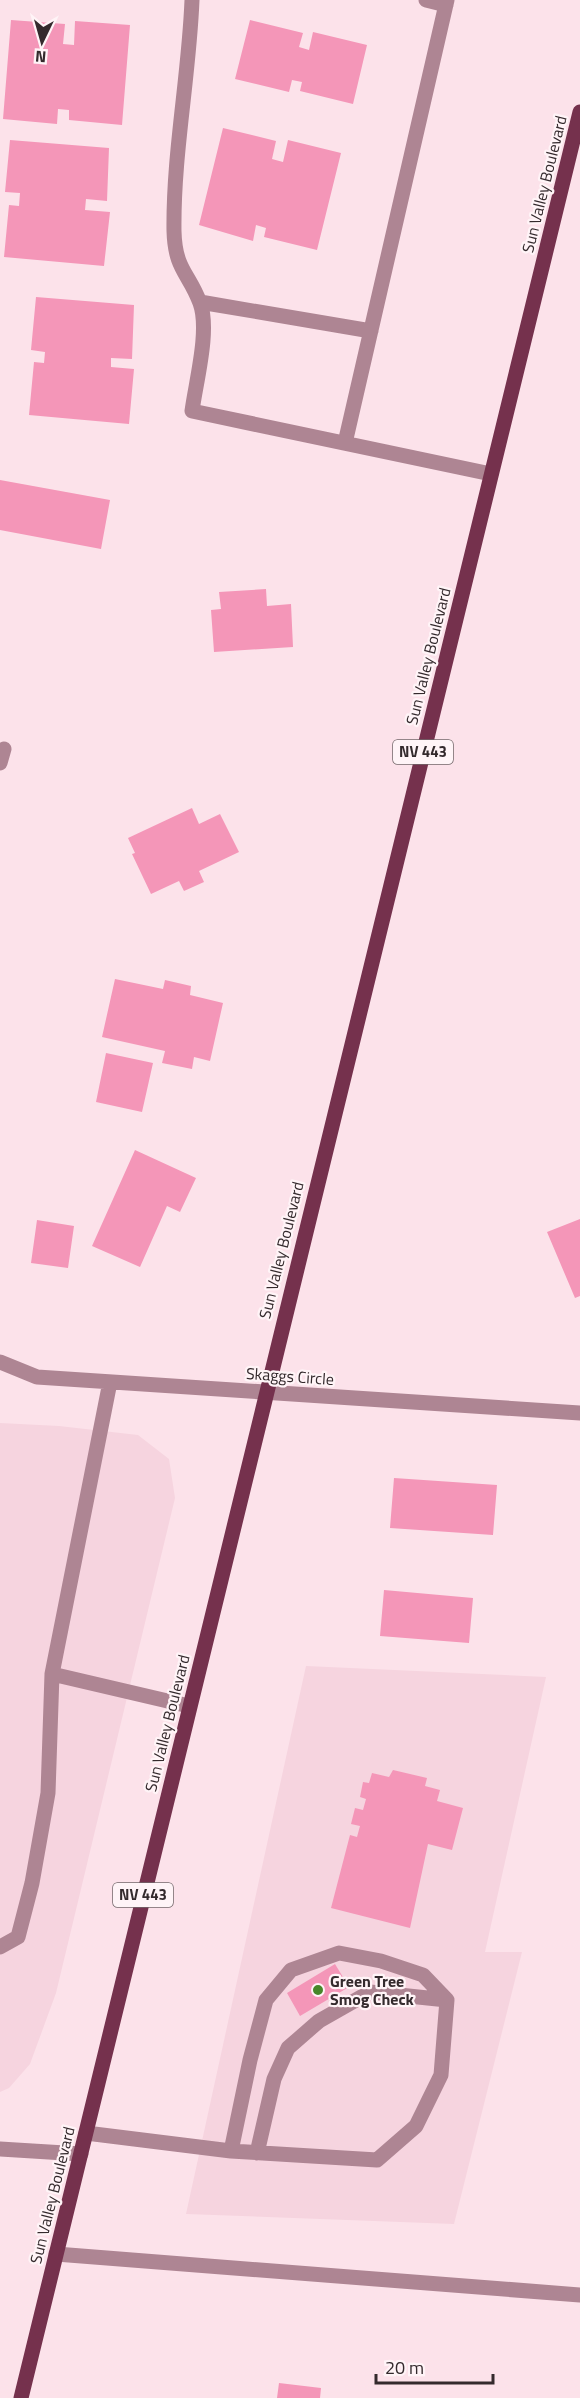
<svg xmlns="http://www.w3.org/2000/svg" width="580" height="2398" font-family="'Titillium Web',sans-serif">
  <rect width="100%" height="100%" fill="#fce2ea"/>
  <path fill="#f6d4df" d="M0,1423L59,1426L138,1435L169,1459L175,1498L56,1993L30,2064L9,2088L0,2092Z
    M306,1666L546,1677L485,1952H522L454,2224L186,2214Z"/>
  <path fill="#f496b8" d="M11,20L65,24L63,44L74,45L75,21L130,25L122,125L69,120V110L58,109L57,124L3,119Z
    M250,20L303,33L299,47L309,50L313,32L367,45L353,104L300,91L302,82L292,80L289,92L235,79Z
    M223,128L276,141L272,159L283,162L288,140L341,153L317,250L264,237L266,228L256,225L253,241L199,225Z
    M10,140L109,148L107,201L86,199L85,210L110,212L104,266L4,257L9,205L19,206L20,193L5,192Z
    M36,297L134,305L132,359L111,358V367L134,369L129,424L29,415L34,362L44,363L45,352L31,350Z
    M0,480L110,500L101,549L0,530Z
    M266,589L267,606L291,604L293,647L214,652L211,610L221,609L219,592Z
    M192,808L199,824L220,814L239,852L199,871L204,882L184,891L179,881L151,894L132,854L135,853L128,838Z
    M115,979L163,989L165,980L191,986L190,995L223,1003L210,1061L194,1057L192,1069L162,1063L165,1051L102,1037Z
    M106,1053L153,1063L142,1112L96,1102Z
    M135,1150L196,1178L180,1212L167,1206L140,1267L92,1246Z
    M580,1219V1296L575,1298L547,1232Z
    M37,1220L74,1226L68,1268L31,1263Z
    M394,1478L497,1485L493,1535L390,1528Z
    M384,1590L473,1598L469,1643L380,1636Z
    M393,1770L427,1778L425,1786L440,1790L437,1801L463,1808L452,1850L428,1844L410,1928L331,1908L350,1835L357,1837L360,1826L351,1824L355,1808L363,1810L366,1799L360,1797L363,1782L369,1783L372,1773L389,1777Z
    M335,1964L349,1987L300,2016L287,1993Z
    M279,2383L321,2388L320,2398H277Z"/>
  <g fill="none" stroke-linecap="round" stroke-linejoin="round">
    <path stroke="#ae8593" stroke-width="15" d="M192,0C189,77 173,154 174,231C175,270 189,273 200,303C210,330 196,381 192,411L491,474
      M426,0L446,5
      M200,302L371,331
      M345,443L447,0
      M0,763L4,749
      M0,1362L37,1377L580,1413
      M110,1382L52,1674L189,1706
      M0,1947L18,1937L32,1883L48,1793L52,1674
      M86,2133L231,2151L377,2160L416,2126L441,2075L447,2000
      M0,2149L81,2154
      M231,2151L250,2060L266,2000L291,1970L339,1953L381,1961L423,1975L447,2000L370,1992L319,2021L288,2048L274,2079L257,2153
      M56,2254L580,2295"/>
    <path stroke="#75314d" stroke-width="15" d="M21,2398L580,112"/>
  </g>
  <circle fill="#478729" stroke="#fff4f7" stroke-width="2" cx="318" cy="1990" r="6"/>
  <g text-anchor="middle" stroke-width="4.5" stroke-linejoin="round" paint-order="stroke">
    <g fill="#fff4f7" stroke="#71676a" stroke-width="1.5">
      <rect x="393" y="740" width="60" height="24" rx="4.5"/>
      <rect x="113" y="1883" width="60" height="24" rx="4.5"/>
    </g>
    <g font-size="15" font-weight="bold" fill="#342a2d">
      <text x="423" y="757">NV 443</text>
      <text x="143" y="1900">NV 443</text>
    </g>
    <g font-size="16" fill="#342a2d" stroke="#fff4f7">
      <text transform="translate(544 184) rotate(-76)" y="6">Sun Valley Boulevard</text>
      <text transform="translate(428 656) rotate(-76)" y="6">Sun Valley Boulevard</text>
      <text transform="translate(281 1250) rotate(-76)" y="6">Sun Valley Boulevard</text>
      <text transform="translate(290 1376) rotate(4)" y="6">Skaggs Circle</text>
      <text transform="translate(167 1723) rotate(-76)" y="6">Sun Valley Boulevard</text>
      <text transform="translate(52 2195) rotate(-76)" y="6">Sun Valley Boulevard</text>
    </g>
    <g font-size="16" font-weight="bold" fill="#342a2d" stroke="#fff4f7" text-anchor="start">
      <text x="330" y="1987">Green Tree<tspan x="330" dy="18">Smog Check</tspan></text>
    </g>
  </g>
  <g transform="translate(42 42) rotate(185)" stroke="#fff4f7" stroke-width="4.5" paint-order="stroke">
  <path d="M0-4.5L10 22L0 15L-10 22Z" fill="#342a2d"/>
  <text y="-9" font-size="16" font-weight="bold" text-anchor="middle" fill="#342a2d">N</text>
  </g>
  <path d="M376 2374v9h117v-9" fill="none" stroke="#342a2d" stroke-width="3"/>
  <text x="385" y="2374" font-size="18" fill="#342a2d" stroke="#fff4f7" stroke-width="4.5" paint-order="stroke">20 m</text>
</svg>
